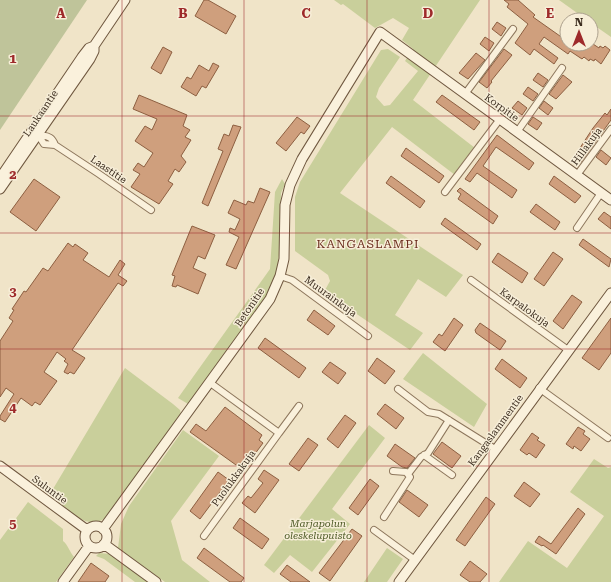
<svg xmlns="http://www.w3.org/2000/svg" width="611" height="582" font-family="'Roboto Serif',serif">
  <rect width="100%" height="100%" fill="#f0e4c8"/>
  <path fill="#c9cf9b" d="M334,0H480L413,100L475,148L455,175L392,127L340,193L463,275L446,297L418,279L395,315L423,333L410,350L324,292L330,281L328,275L295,251V197L300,182L381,50L388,49L400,57L379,88L376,97L384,106L390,105L418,71L405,61L413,49L402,40L409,28L393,18L375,28L343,4L341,5Z
    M559,0H611V37L591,23V20H587Z
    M282,179L285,184L281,193L280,247L277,271L268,294L188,404L178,398L270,269L275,192Z
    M423,353L487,404L474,427L403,379Z
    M125,368L173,404L180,410L181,414L105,518C86,533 64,505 50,494Z
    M369,425L385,438L332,509L350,524L312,572L290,555L274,573L264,565Z
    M183,430L219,456L171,521L182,560L210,582H165L118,548L121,524L129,506Z
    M594,459L608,468L611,467V582H499L528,541L567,568L604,516L570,492Z
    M28,502L63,529V541C68,545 69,551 74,557L56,582H0V540Z
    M387,548L403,559L387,582H364Z
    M99,553L111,554L152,582H135L104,559L96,556Z"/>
  <path fill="#bfc49a" d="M0,0H87L0,130Z"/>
  <path fill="#cf9f7d" stroke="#8d5f41" d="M204,0H208L236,16L226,34L195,16Z
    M504,0H518L535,15L533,17L567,41V44H571L580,50L588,44H593L599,48L600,46L603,48L605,46L610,50L601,64L595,59L594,61L590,59L589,61L584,57L582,59L570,51L568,54L544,37L539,44L558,58L554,64L534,49L530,55L515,43L528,24L507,7L509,4Z
    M497,22L506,28L501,36L492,29Z
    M485,37L494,43L489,51L480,44Z
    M163,47L172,52L161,74L151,68Z
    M504,49L512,55L491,81L492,82L487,88L479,82Z
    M476,53L485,60L468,79L459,73Z
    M213,63L219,66L206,88L202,86L196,96L181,87L187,77L191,79L199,65L209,71Z
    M538,73L548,80L543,87L533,80Z
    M563,75L572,82L556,99L549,94Z
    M528,87L538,94L533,101L523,94Z
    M139,95L187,115L183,126L190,130L185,137L191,140L181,156L186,162L179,172L175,169L168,181L173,184L159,204L131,187L140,174L133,170L138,163L144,167L153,153L135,141L145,126L152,130L157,119L133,109Z
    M442,95L480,122L474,130L436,102Z
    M518,101L527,108L522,115L512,108Z
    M544,101L553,108L548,115L539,108Z
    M611,109V120L581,162L574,157L593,128L605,113L607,115Z
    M297,117L310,126L304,134L301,132L286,151L276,143Z
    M533,117L542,123L537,130L528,124Z
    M233,125L241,127L208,206L202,203L223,151L218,149L224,134L229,136Z
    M497,135L534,163L529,170L496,147L483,166L517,190L512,198L477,173L470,182L465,179Z
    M406,148L444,176L439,183L401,156Z
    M601,150L611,158L606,165L596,157Z
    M391,176L425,201L420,208L386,183Z
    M554,176L581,196L575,203L549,184Z
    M34,179L60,197L36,231L10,212Z
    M260,188L270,192L236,269L226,265L239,237L229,232L230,228L235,230L240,219L228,213L234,200L246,205L248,201L254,203Z
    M460,188L498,216L493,224L458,199L461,194L457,191Z
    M536,204L560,222L555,230L530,212Z
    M604,212L611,217V229L598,219Z
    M445,218L481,244L477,250L441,224Z
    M192,226L215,235L205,259L198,256L193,268L206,274L198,294L177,285L176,287L172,286L175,276L172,275Z
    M583,239L611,259L609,267L579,245Z
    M68,243L73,247L75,244L88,253L83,260L109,277L120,260L125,264L118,275L127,281L123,286L118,283L72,350L85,358L74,374L70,372L68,374L64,372L68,364L64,361L66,359L57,352L44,372L57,381L40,405L35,402L32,406L21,398L5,422L0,419V416L14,394L6,388L0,397V341L13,321L9,318L14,310L12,309L24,291L26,292L43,268L48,271Z
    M553,252L563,259L544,286L534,279Z
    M498,253L528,273L522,283L492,262Z
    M572,295L582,302L563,329L553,321Z
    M314,310L335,326L328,335L307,320Z
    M454,318L463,325L445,351L433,342L439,334L442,336Z
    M611,318V353L599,370L582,358Z
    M480,323L506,341L500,350L476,333L475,330Z
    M265,338L306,368L299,378L258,348Z
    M377,358L395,371L385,384L368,371Z
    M502,359L527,378L520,388L495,369Z
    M330,362L346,373L338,384L322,372Z
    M385,404L404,418L396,429L377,414Z
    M225,407L262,435L259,440L263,443L243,470L190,432L196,424L206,431Z
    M345,415L356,423L338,448L327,439Z
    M578,427L585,431L583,434L590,439L581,451L574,446L573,449L566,444Z
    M532,433L539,438L537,440L545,445L536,458L529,453L527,455L520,450Z
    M308,438L318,445L299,471L289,464Z
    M442,442L461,456L452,468L433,454Z
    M395,444L415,458L407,468L402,467L387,456Z
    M264,470L279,480L255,513L242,503L248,496L251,498L263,483L258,479Z
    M218,472L229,480L200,519L190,511Z
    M370,479L379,486L358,515L349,508Z
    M524,482L540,494L530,507L514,496Z
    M407,490L428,505L419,517L399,502Z
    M486,497L495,504L465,546L456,540Z
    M578,508L585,514L556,554L543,545L542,546L535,542L539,536L551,544Z
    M240,518L269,539L262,549L233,528Z
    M352,529L362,536L330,581L319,573Z
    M204,548L244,578L241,582H230L197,558Z
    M470,561L487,574L480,582H470L460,575Z
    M91,563L109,576L105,582H78Z
    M287,565L310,582H291L280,574Z"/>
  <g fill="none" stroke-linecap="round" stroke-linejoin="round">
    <defs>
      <path id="street" d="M465,94L513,29
        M517,132L562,68
        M36,134C45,137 51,134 55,145
        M38,135L44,144L55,145L99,174L151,210
        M577,175L611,129
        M445,192L500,119
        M577,228L601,193
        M280,276L292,280L368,336
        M471,280L568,350
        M539,388L608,438
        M398,389L428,412L439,414L495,449
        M279,433L299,406
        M424,455L452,475
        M408,474L421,457L428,453L449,420
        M384,517L410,477L406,472L393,471
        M374,530L415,560
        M204,536L279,433L209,382"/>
      <path id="secondary" d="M0,178L82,57L89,48L94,46L125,0
        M0,189L90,59L94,51V46
        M0,466L87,530
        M85 537a11 11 0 1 1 22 0a11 11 0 1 1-22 0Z
        M103,529L270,299L280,276L284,259L285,205L290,185L302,159L380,32L611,200
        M104,544L156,582
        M63,582L89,546
        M399,582L611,293"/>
    </defs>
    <use href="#street" stroke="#8d765c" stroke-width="8"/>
    <use href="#secondary" stroke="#6f573f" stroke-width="11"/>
    <use href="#street" stroke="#faf1dc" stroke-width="6"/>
    <use href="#secondary" stroke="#faf1dc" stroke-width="9"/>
  </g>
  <path fill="none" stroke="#9e2a2b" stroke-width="1" stroke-opacity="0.55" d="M122,0V582M244,0V582M367,0V582M489,0V582M0,116H611M0,233H611M0,349H611M0,466H611"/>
  <g text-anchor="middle" stroke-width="3" stroke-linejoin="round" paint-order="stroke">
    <g font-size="10" fill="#3d2e20" stroke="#f7eed8">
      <text transform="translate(502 107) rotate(36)" y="4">Korpitie</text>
      <text transform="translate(40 113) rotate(-56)" y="4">Laukaantie</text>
      <text transform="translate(586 146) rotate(-54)" y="4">Hillakuja</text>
      <text transform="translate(109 169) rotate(34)" y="4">Laastitie</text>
      <text transform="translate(331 296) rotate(36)" y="4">Muurainkuja</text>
      <text transform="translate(249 307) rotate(-56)" y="4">Betonitie</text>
      <text transform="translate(525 307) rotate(36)" y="4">Karpalokuja</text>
      <text transform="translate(495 430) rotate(-54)" y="4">Kangaslammentie</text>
      <text transform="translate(233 478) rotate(-54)" y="4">Puolukkakuja</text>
      <text transform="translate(50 489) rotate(36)" y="4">Suluntie</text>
    </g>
    <g font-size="10" font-style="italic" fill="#4d5a26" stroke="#f7eed8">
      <text x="318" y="527">Marjapolun<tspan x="318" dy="12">oleskelupuisto</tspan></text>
    </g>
    <g font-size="12" letter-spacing="1" fill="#6b2e1e" stroke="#f7eed8">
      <text x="368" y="248">KANGASLAMPI</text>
    </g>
  </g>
  <g font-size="13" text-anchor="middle" font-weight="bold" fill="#9e2a2b" stroke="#f7eed8" stroke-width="3" stroke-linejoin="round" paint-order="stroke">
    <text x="61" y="18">A</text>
    <text x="183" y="18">B</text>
    <text x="306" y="18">C</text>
    <text x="428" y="18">D</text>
    <text x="550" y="18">E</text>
    <text x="13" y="63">1</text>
    <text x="13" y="179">2</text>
    <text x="13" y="296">3</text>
    <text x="13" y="412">4</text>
    <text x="13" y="528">5</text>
  </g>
  <g transform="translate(579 32)"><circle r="19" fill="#f7eed8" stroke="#ada18e"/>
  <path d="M0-3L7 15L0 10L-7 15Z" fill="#9e2a2b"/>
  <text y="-6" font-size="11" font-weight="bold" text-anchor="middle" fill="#3d2e20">N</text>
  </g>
</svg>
